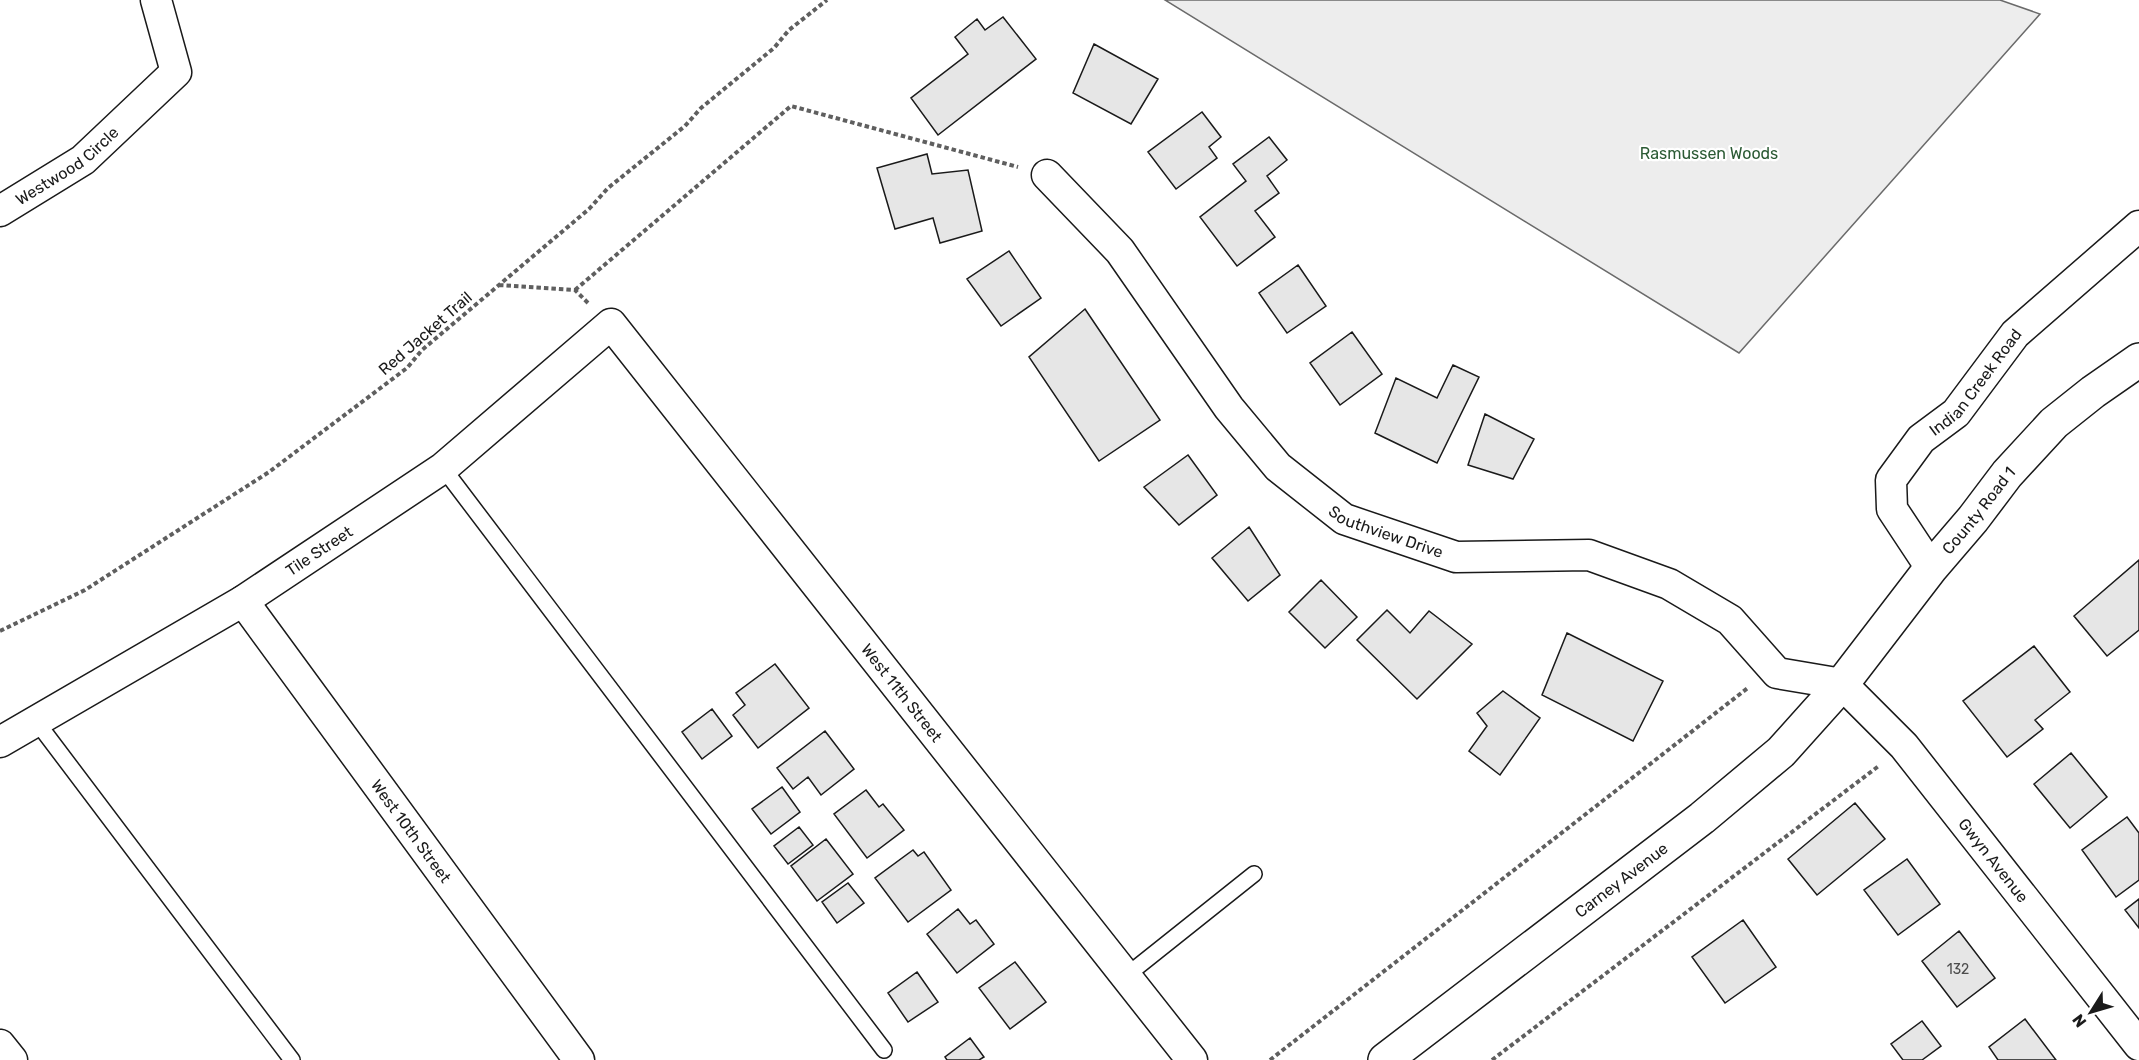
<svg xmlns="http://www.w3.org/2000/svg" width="2139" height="1060" font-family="Rubik,sans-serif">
  <rect width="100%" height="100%" fill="#fff"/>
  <path fill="#ededed" stroke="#6a6a6a" stroke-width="1.5" d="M1165,0H2000L2040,14L1739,353Z"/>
  <path fill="#e6e6e6" stroke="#1a1a1a" stroke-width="1.5" d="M1003,17L1036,59L938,135L911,98L968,54L955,37L977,19L985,30Z
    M1094,44L1158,79L1131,124L1073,93Z
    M1202,112L1221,137L1209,147L1217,158L1176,189L1148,152Z
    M1269,137L1287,160L1267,176L1279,193L1255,211L1275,237L1237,266L1200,217L1246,181L1233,164Z
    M927,154L932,174L968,170L982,231L940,243L933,218L895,229L877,168Z
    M1009,251L1041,298L1001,326L967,279Z
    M1298,265L1326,306L1287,333L1259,293Z
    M1085,309L1160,420L1099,461L1029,357Z
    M1352,332L1382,374L1340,405L1310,363Z
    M1453,365L1479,377L1437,463L1375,433L1396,378L1437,398Z
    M1485,414L1534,439L1513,479L1468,465Z
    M1188,455L1217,495L1179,525L1144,487Z
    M1249,527L1280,575L1248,601L1212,558Z
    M2139,560V630L2107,656L2074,616Z
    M1321,580L1357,617L1325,648L1289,612Z
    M1387,610L1410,633L1429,611L1472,644L1417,699L1357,640Z
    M1567,633L1663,681L1633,741L1542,695Z
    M2034,646L2070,692L2035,720L2043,729L2007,757L1963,701Z
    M775,664L809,708L758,748L733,715L745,705L736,693Z
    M1503,691L1540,718L1500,775L1469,751L1487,726L1477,713Z
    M712,709L732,736L702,759L682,732Z
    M825,731L854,769L821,795L808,777L793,789L777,768Z
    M2071,753L2107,797L2070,828L2034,784Z
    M782,787L800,812L771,834L752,809Z
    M866,790L879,807L883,804L904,830L867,858L834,814Z
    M1855,803L1885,839L1817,895L1788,859Z
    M2127,817L2139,833V880L2116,897L2082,850Z
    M799,827L813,845L788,864L774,846Z
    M826,839L853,874L817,901L791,866Z
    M913,850L918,856L924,852L951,890L908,922L875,878Z
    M1907,859L1940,904L1898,935L1864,890Z
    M848,883L864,903L837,923L822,902Z
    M2139,899V928L2125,910Z
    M958,909L970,924L976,920L994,944L957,973L927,934Z
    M1743,920L1776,967L1725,1003L1692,957Z
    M1959,931L1995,978L1957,1007L1922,961Z
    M1015,962L1046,1002L1010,1029L979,988Z
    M917,972L938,1002L908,1022L888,993Z
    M2025,1019L2056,1060H1998L1989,1047Z
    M1922,1021L1941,1046L1922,1060H1903L1891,1044Z
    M970,1038L984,1057L979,1060H947L945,1057Z"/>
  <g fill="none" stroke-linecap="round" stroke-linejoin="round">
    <defs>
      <path id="service" d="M443,468L884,1050
        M36,721L292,1060
        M1126,976L1254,874"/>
      <g id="minor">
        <path id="s1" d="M1047,175L1120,251L1229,408L1278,467L1344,519L1456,557L1589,555L1669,584L1730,620L1777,673L1842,684L1904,746L2139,1045"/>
        <path id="s2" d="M0,211L83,160L176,72L156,0"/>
        <path id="s3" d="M1931,568L1892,509L1891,480L1921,439L1956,413L2015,334L2139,226"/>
        <path id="s4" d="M243,601L579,1060"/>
        <path id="s5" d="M0,742L243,601L443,468L611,324L1192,1060"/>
        <path d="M0,1045L12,1060"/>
      </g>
      <g id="secondary">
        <path id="s6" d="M1385,1060L1702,818L1781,752L1842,684L1931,568L1973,519L2007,474L2054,423L2093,392L2139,360"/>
      </g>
    </defs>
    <use href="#service" stroke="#1a1a1a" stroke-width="18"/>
    <use href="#minor" stroke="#1a1a1a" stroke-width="33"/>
    <use href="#secondary" stroke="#1a1a1a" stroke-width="36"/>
    <path stroke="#5f5f5f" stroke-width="4" stroke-dasharray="4.5 3" stroke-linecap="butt" d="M499,285L575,290L588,303
      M575,290L791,106L1018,167
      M0,631L85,590L269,472L407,368L422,350L589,209L608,188L685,126L701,108L774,48L789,30L827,0
      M1270,1060L1749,687
      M1492,1060L1880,765"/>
    <use href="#service" stroke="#fff" stroke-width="15"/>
    <use href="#minor" stroke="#fff" stroke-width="30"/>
    <use href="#secondary" stroke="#fff" stroke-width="33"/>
  </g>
  <g text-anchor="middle" stroke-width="4.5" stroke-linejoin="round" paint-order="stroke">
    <g font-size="14" fill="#4d4d4d">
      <text x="1958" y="974">132</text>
    </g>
    <g font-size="16" fill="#2b5a34" stroke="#fff">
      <text x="1709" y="159">Rasmussen Woods</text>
    </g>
    <g font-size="16" fill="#1a1a1a" stroke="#fff">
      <text dy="6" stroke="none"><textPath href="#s2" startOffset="81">Westwood Circle</textPath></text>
      <text transform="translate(425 333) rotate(-41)" y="6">Red Jacket Trail</text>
      <text dy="6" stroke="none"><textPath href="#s3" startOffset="230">Indian Creek Road</textPath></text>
      <text dy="6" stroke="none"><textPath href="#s6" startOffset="814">County Road 1</textPath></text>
      <text dy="6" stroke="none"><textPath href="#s1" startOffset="501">Southview Drive</textPath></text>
      <text dy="6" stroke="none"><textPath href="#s5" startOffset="372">Tile Street</textPath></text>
      <text dy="6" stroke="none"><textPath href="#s5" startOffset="1212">West 11th Street</textPath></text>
      <text dy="6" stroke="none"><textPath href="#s4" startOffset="285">West 10th Street</textPath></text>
      <text dy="6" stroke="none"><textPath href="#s1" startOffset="1234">Gwyn Avenue</textPath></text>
      <text dy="6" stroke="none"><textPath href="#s6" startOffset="297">Carney Avenue</textPath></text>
    </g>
  </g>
  <g transform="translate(2091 1012) rotate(233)" stroke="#ffffff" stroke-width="4.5" paint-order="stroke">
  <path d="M0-4.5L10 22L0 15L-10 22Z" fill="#1a1a1a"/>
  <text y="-9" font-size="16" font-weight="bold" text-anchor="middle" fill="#1a1a1a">N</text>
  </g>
</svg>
